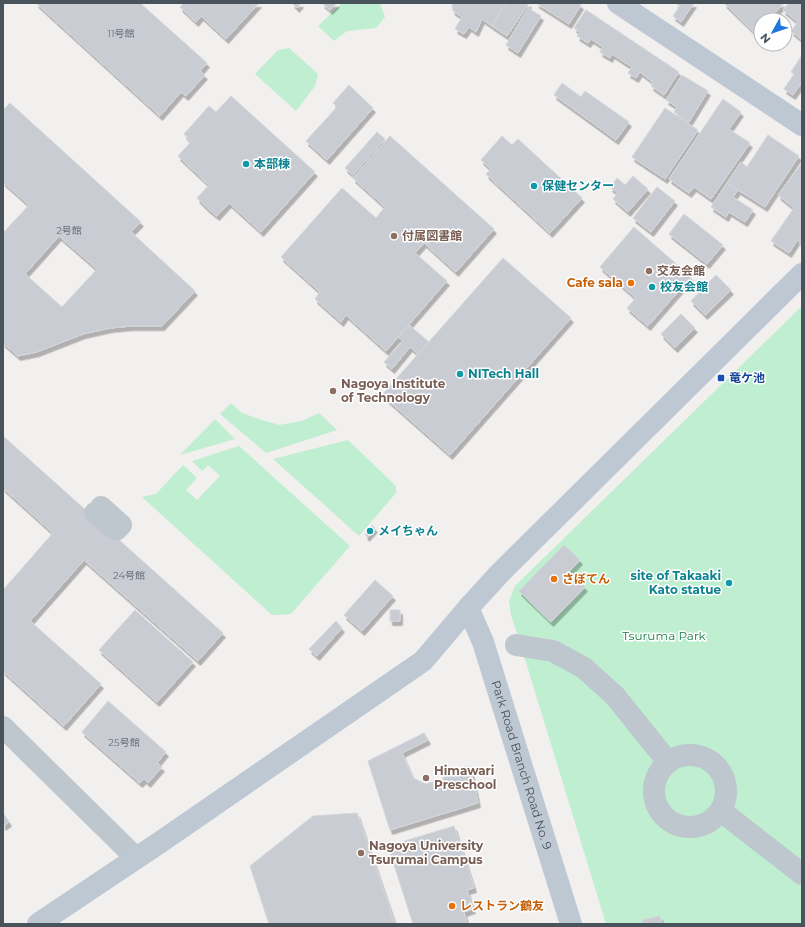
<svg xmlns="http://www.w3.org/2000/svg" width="805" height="927" font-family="Montserrat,'Noto Sans JP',sans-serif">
  <defs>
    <filter id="shadow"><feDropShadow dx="2.5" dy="4.5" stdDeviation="0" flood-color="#0004"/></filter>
  </defs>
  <rect width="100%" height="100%" fill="#f2efef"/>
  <path fill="#bfeed0" d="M342,3H380L385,17L376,28L347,31L334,41L318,26Z
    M289,48L318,74L315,86L296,111L255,74L278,50Z
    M802,306V924H606L528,669L511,615L509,601L515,586Z
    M231,403L242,413L262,420L279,425L302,421L319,413L337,430L266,453L220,414Z
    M215,419L235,439L180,455Z
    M348,440L396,486V493L359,536L273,459Z
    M239,446L350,546L291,614L272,615L142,497L156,494L183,465L197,478L186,490L197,500L220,476L208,465L202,471L192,461Z"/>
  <path fill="#c9ccd2" stroke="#d3d6da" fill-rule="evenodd" filter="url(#shadow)" d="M36,3H140L207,63L200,71L205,75L186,96L181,92L160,116Z
    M184,3H259L226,39L201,16L196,22L180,7Z
    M292,3H301L297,8Z
    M322,3H337L330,10Z
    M454,3H506L492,26L482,19L476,32L469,27L464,34L455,29L462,17L453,11L452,5Z
    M506,3H529L507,36L492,26Z
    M536,3H578L581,5L569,24Z
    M675,3H694L681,22L673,16L680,6Z
    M724,3H784L768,20H761V27L755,33Z
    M789,3H802V40L791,31L798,22L783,10Z
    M528,8L541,16L518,53L506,45Z
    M586,10L679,72L664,95L651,86L653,82L640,72L636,78L628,73L632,67L612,54L610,58L600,52L603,47L591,39L588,43L577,36L580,32L574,28Z
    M802,55V82L793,95L784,89L794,74L791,72Z
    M682,75L708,91L689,122L674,112L677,107L666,100Z
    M562,83L581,97L585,91L629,122L616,140L554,95Z
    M349,85L373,108L327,160L306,141L337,107L333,103Z
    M231,96L315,172L261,232L229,203L217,216L207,208L197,198L209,185L178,156L191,142L184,134L209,106L216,112Z
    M723,99L741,112L729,129L750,143L711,199L694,187L689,193L669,179Z
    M10,103L141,222L131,232L195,291L162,326H131L110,328L83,334L37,352L18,356L3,343V233L29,205L3,182V110ZM59,236L97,269L62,307L25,274Z
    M665,108L698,130L665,179L632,157Z
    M377,132L385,139L353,175L345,168Z
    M768,135L799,156L765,207L727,183L741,162L747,167Z
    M390,136L494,229L456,272L424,243L415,253L447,281L386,351L346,315L341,322L315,299L320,292L281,257L342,188L376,218L385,207L353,178Z
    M502,136L512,145L518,139L582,198L550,233L486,174L491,169L481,160Z
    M802,163V248L798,239L789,253L771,241L794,208L778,195Z
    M633,176L648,189L628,212L613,199L618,193L610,187L617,178L625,185Z
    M727,183L738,190L733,197L753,210L745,222L729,212L726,217L711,207Z
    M657,187L675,201L651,232L633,218Z
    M684,214L723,245L707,264L669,234Z
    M634,227L691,277L648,326L627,308L636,298L600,267Z
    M503,258L571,318L450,455L382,395Z
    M716,275L731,290L705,315L691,301Z
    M681,314L695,328L675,348L661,334Z
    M409,325L429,342L418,354L410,347L392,369L384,362L403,341L398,337Z
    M3,436L223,633L198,661L84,560L30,621L101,684L64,726L3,671V590L53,533L3,488Z
    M372,525L375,528L367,537L365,534Z
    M564,545L580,560L569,572L585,587L551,622L519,591Z
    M375,580L393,596L362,631L344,615Z
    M135,610L193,662L157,702L99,650Z
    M390,610H400V621H390Z
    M336,621L342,628L317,656L309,649Z
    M108,701L166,752L157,763L162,767L148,783L144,779L140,783L82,732Z
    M424,733L428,740L402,753L413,778L426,784L443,779L447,771L470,766L478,803L390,830L368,761Z
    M3,813L9,822L3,826Z
    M357,813L395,924H269L250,866L313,816Z
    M454,826L474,888L467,890L473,909L464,912L467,924H413L388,846Z
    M660,916L662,924H643L642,920Z"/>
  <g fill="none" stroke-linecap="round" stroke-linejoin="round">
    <path stroke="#bec7ce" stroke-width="22" d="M95,513L116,530L121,525L101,507
      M516,645L553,651L584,668L615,696L668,762
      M3,727L136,858
      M654 791a36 36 0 1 1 72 0a36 36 0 1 1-72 0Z
      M721,811L802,874"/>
    <g stroke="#bec8d2" stroke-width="22">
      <path d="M618,3L802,125"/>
      <path id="s1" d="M468,608L483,642L571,924"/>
      <path d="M38,924L159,843L423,661L468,608L500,573L802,274"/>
    </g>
  </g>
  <g fill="#0f9aa8" stroke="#fff" stroke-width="1.5">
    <circle cx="246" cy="164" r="4"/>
    <circle cx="534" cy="186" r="4"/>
    <circle cx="652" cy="287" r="4"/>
    <circle cx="460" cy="374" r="4"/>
    <circle cx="370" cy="531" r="4"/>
    <circle cx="729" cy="583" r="4"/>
  </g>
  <g fill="#8d6e63" stroke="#fff" stroke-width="1.5">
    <circle cx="394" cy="236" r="4"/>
    <circle cx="649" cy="271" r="4"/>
    <circle cx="333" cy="391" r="4"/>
    <circle cx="426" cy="778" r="4"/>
    <circle cx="361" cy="853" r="4"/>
  </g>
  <g fill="#e8710a" stroke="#fff" stroke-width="1.5">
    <circle cx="631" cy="283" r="4"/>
    <circle cx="554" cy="579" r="4"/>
    <circle cx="452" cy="906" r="4"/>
  </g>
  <rect fill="#1a4fb4" stroke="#fff" stroke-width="1.5" x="717" y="374" width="8" height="8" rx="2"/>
  <g text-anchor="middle" stroke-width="3" stroke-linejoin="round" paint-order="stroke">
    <g font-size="10" fill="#68717a">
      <text x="121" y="37">11号館</text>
      <text x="69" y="234">2号館</text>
      <text x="129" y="579">24号館</text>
      <text x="124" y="746">25号館</text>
    </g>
    <g font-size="12" font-weight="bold" fill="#0d838f" stroke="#fff" text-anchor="start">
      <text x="254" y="168">本部棟</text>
      <text x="542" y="190">保健センター</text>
      <text x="660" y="291">校友会館</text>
      <text x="468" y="378">NITech Hall</text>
      <text x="378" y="535">メイちゃん</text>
      <text x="721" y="580" text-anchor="end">site of Takaaki<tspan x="721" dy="14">Kato statue</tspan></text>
    </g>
    <g font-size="12" font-weight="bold" fill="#785e54" stroke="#fff" text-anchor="start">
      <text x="402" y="240">付属図書館</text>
      <text x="657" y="275">交友会館</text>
      <text x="341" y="388">Nagoya Institute<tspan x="341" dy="14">of Technology</tspan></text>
      <text x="434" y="775">Himawari<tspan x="434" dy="14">Preschool</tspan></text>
      <text x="369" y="850">Nagoya University<tspan x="369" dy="14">Tsurumai Campus</tspan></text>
    </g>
    <g font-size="12" font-weight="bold" fill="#c56008" stroke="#fff" text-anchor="start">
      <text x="623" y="287" text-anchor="end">Cafe sala</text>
      <text x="562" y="583">さぼてん</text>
      <text x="460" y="910">レストラン鶴友</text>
    </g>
    <g font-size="12" font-weight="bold" fill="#164399" stroke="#fff" text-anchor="start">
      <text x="729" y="382">竜ケ池</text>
    </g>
    <g font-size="12" fill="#1a7c49" stroke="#fff">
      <text x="664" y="640">Tsuruma Park</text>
    </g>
    <g font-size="12" fill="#48535c" stroke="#fff">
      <text dy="4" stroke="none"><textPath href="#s1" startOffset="166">Park Road Branch Road No. 9</textPath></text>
    </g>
  </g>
  <rect width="805" height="927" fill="none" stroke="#48535c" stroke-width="8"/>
  <g transform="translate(773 32) rotate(230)"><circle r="19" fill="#ffffff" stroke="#b6babe"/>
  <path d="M0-3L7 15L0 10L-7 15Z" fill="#1f75dc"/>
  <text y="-6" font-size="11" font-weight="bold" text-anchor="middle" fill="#48535c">N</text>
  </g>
</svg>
